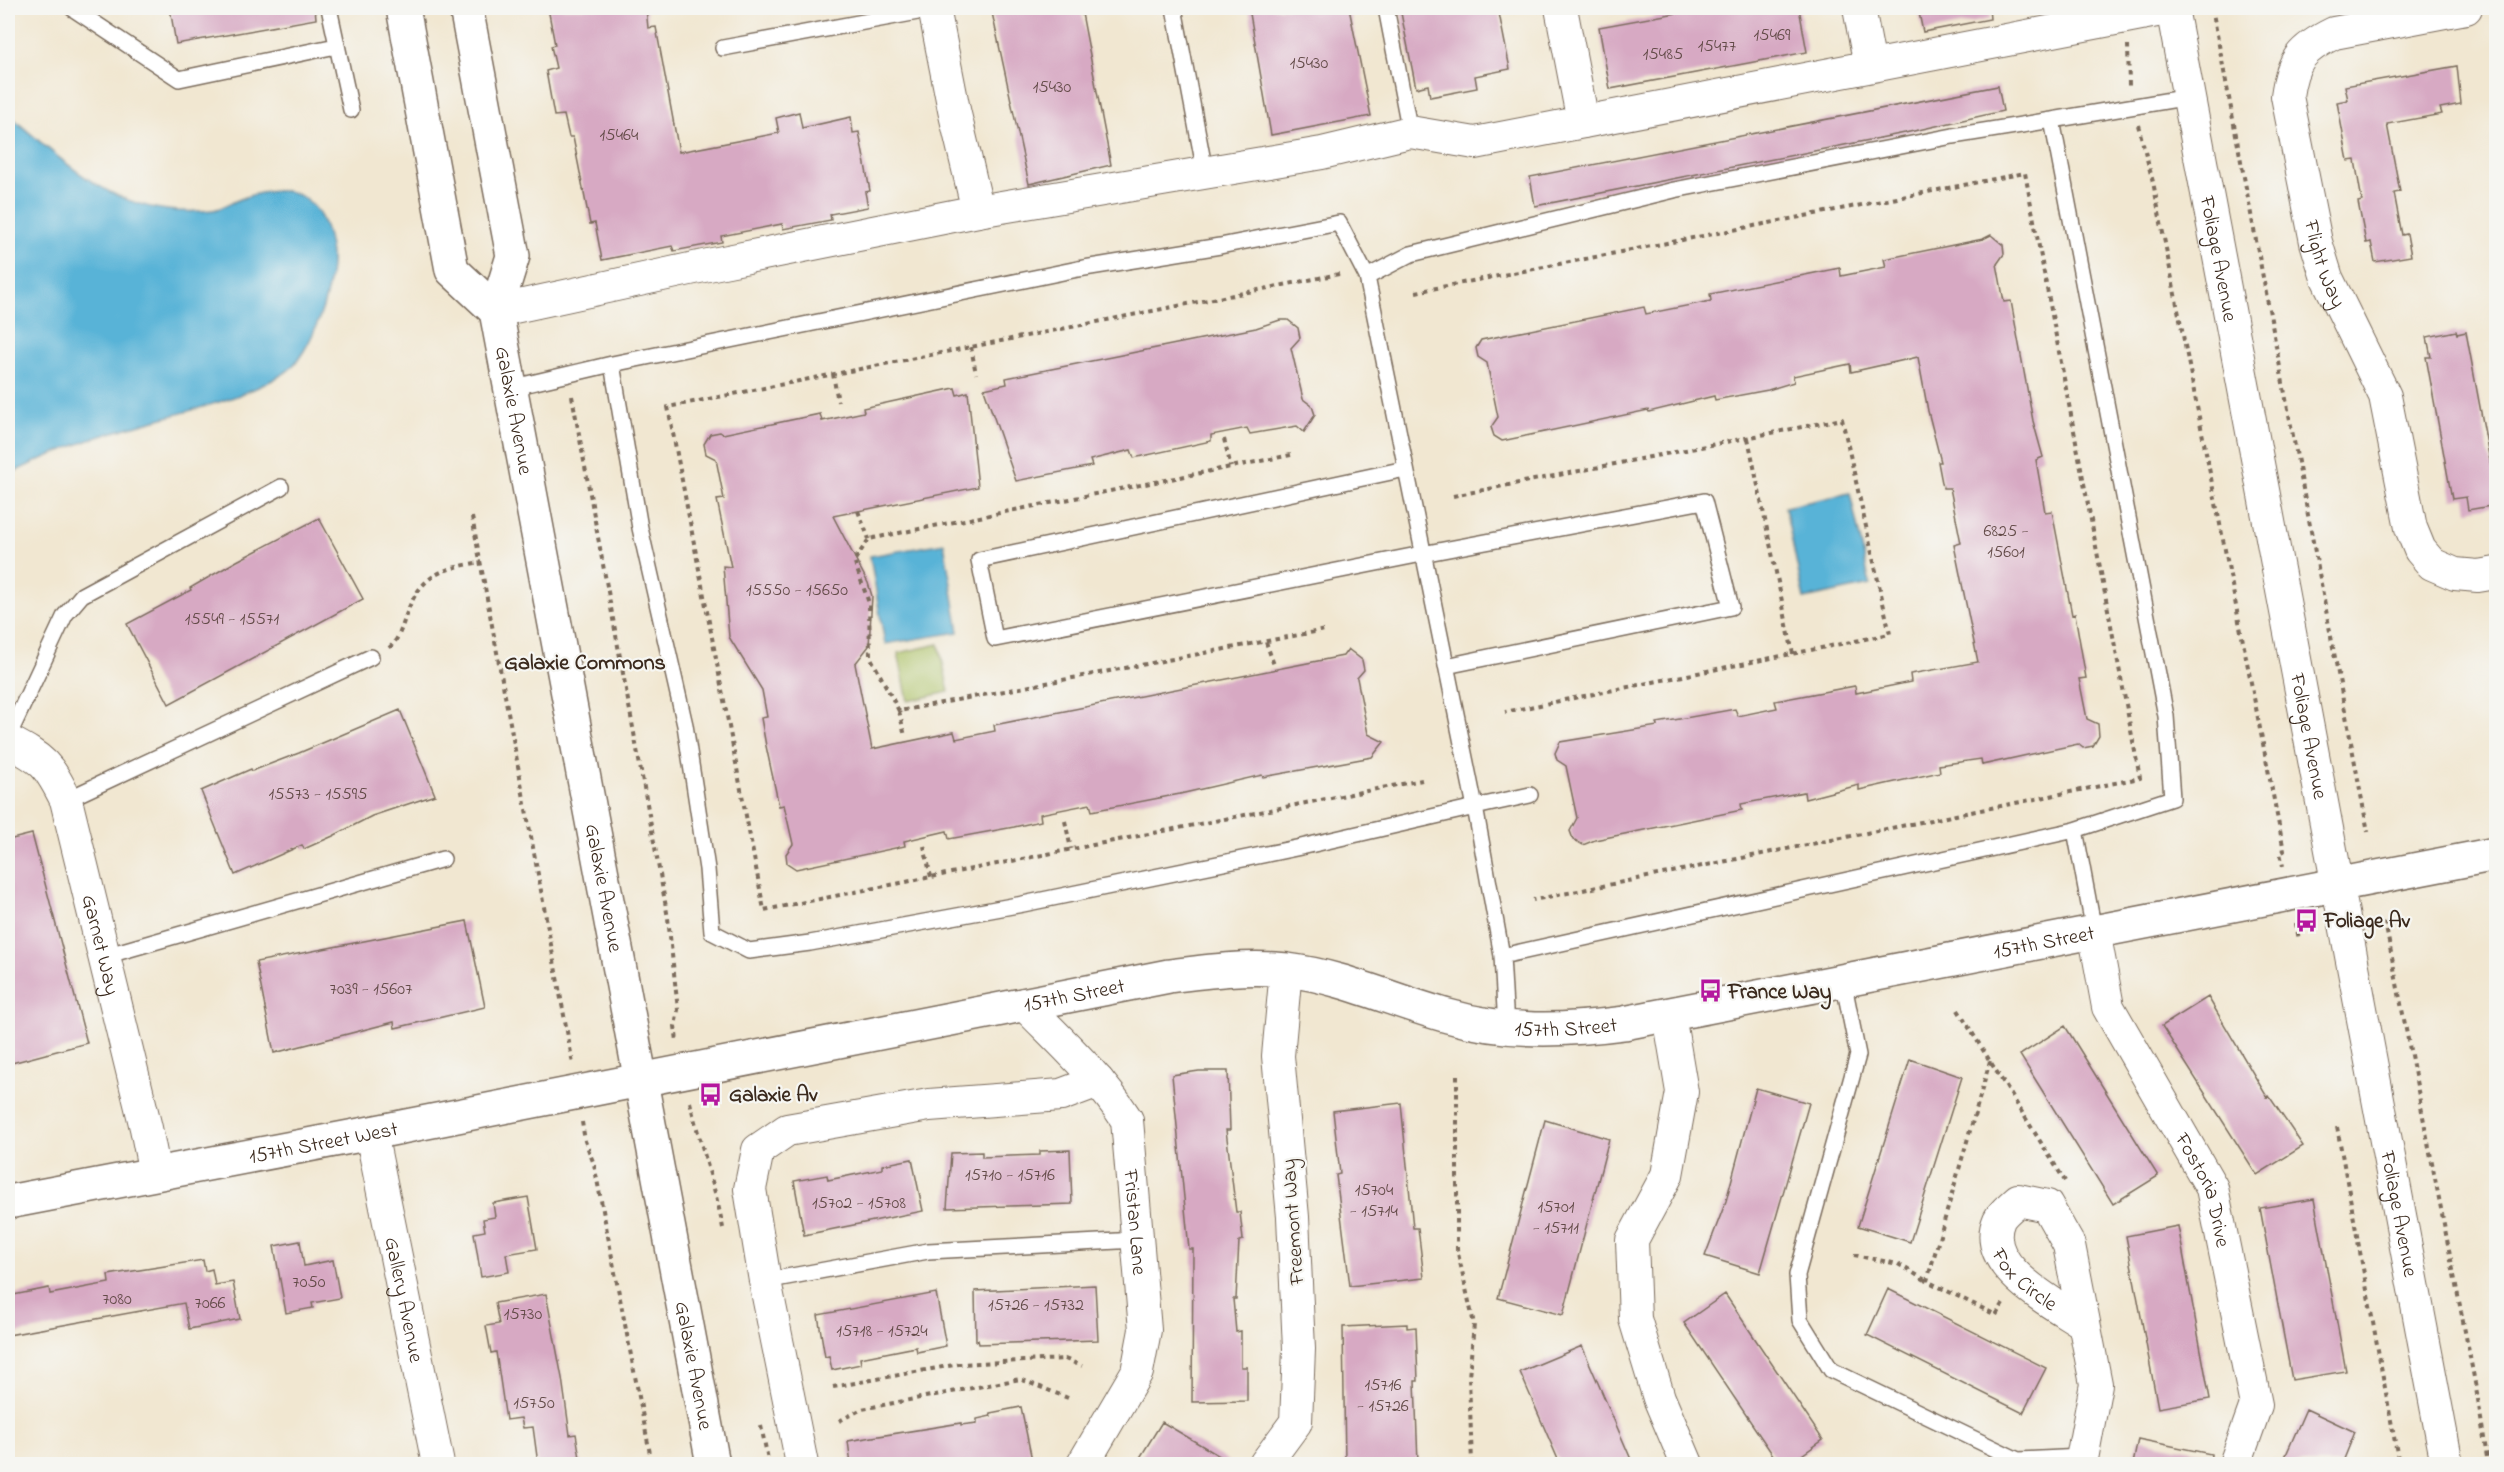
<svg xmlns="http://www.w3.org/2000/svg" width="2504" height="1472" font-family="'Indie Flower',sans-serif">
  <rect width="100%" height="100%" fill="#f6f6f2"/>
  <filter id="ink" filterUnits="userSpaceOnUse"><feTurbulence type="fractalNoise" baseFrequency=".0167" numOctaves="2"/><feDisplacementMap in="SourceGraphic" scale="12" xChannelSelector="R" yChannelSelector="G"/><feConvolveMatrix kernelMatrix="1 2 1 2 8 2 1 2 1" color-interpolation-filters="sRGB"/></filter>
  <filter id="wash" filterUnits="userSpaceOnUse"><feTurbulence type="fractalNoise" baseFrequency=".008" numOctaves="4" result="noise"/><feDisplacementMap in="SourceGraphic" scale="24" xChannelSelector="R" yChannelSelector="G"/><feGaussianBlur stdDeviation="1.35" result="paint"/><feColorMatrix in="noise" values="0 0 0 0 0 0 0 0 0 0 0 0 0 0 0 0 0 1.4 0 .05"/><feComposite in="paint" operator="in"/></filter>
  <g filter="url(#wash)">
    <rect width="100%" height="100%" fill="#f1e7d1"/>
    <path fill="#acc165" stroke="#747642" stroke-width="1.5" d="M939,644L949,692L908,701L898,653Z"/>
    <path fill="#59b3d7" stroke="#4a6e7a" stroke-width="1.5" d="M8,114C71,168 122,221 213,210C221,209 230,203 238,200C252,194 275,188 291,192C317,199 326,223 330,247C337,279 312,357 283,374C236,402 186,411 134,426C90,438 48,455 8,475Z
      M1850,493L1870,585L1804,599L1785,507Z
      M944,543L959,632L885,644L870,556Z"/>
    <g id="blocks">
      <path fill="#d7a9c3" d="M170,8H315L316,19L176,44Z
        M548,8H646L648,28L656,27L679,152L779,133L776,118L799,112L802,128L851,117L853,133L859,132L870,191L865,192L868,207L830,214L831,220L783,229L782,224L721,236L722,242L674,251L672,246L602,260L595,223L590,224L573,137H569L564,115L554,116L546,71L556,68L551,46L555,45Z
        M991,8H1081L1111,165L1029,184Z
        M1249,8H1349L1371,116L1271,135Z
        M1400,8H1498L1510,69L1475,76L1477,88L1430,97L1428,85L1416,88Z
        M1704,8H1799L1807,52L1610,89L1599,27Z
        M1918,8H1989L1990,19L1923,32Z
        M2457,66L2461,104L2440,108L2442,114L2387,124L2400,192L2394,193L2402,235L2407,234L2411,256L2375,262L2371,242L2366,243L2358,202L2362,201L2355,160L2348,161L2337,102L2348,100L2345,86Z
        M1998,86L2003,111L1905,133L1535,206L1530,177Z
        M1991,235L2003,245L2004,254L1997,264L2004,302L2011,301L2033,421L2043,457L2036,460L2045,512L2052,511L2072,615L2075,614L2086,678L2079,679L2087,719L2098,724L2099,736L2093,746L2083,748L2078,744L1982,765L1981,759L1939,765L1940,772L1859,790V785L1805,799L1804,792L1741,804L1742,810L1595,840L1583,845L1573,839L1570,831L1577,818L1566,766L1557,760L1555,753L1560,742L1658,726L1657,723L1735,709L1738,716L1777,708L1775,701L1855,686L1856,693L1911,682L1910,674L1978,662L1954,545L1961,543L1950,488H1943L1938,462H1941L1928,411L1918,357L1851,372L1850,364L1793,376L1794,382L1768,390L1715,400L1714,396L1649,412L1648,410L1502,441L1494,436L1491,427L1498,417L1487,363L1478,357L1476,348L1481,340L1644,307L1646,314L1711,301L1710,294L1840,268L1841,276L1886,267L1884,259L1983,239Z
        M1280,320H1288L1298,328L1300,338L1291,348L1303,399L1312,406L1315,415L1304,432L1297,426L1250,434L1247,428L1211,435V441L1134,458L1131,450L1090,460L1092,466L1016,481L984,389L1007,384L1006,378L1256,328Z
        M2456,331L2457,334L2466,332L2491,466L2496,465V505L2468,510L2466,497L2452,499L2426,357H2431L2427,337Z
        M955,388L957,395L968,392L978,487L833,516L868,583L872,596L869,646L855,664L872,749L954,732L956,739L995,731L994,725L1343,656L1348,649L1362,660L1364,670L1357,678L1368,734L1384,742L1372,757L1263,777L1262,775L1180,794L1092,811L1090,804L1040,814L1041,821L1014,827L949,839L947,831L904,841L905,846L796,869L787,863L786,854L793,844L784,805L779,806L766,746L761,718L767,717L762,690L729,637L723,566L731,567L717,500L724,499L716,459L706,454L704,444L710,434L720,432L723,434L820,414L822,421L864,412L863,408Z
        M319,518L363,599L169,704L127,624L191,590L190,588L237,561Z
        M400,710L435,795L372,816L333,836L304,849L302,845L235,875L201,791L251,769L252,771L299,753Z
        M32,834L87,1043L8,1064V840Z
        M467,921L485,1007L395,1028L394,1022L274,1053L256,962Z
        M2208,997L2267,1097L2269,1096L2303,1146L2257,1175L2162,1026Z
        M2065,1026L2158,1176L2113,1204L2020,1055Z
        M1910,1059L1962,1077L1910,1242L1858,1226Z
        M1199,1071H1228L1230,1130H1226L1236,1212H1240L1243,1240L1239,1241L1236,1299H1233L1236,1332L1241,1331V1367H1247V1401L1192,1402L1193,1249H1189L1172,1075Z
        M1756,1088L1809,1103L1760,1273L1705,1256L1726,1201Z
        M1401,1103L1413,1228H1418L1424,1278L1350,1286L1336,1175L1340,1174L1333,1111Z
        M1545,1120L1609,1139L1563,1315L1498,1298Z
        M1070,1150L1072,1204L947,1208L951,1153L982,1152V1157L1040,1155V1151Z
        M912,1159L923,1211L804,1235L794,1181L827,1175L828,1180L882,1169V1165Z
        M528,1197L537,1249L506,1254L509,1272L481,1277L474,1233L485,1231L483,1219L495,1217L493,1203Z
        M2314,1199L2346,1371L2292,1380L2260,1208Z
        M2178,1226L2210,1399L2158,1408L2126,1236Z
        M300,1241L304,1266L333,1260L340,1298L312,1303L313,1308L286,1313L274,1246Z
        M203,1260L205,1271L212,1269L215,1285L233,1282L240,1319L189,1329L184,1303L8,1335V1296L49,1288L50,1294L109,1283L108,1275Z
        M1095,1285L1098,1340L979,1344L978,1340L976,1341L975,1291Z
        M1888,1289L2046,1368L2023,1413L1867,1335Z
        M936,1293L946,1346L917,1352L916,1347L860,1358L861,1364L832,1370L829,1356L825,1357L818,1315Z
        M546,1294L562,1378L570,1435L576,1434L581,1464H538L533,1427L523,1428L521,1418L506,1420L496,1352L491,1353L486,1326L499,1324L495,1303Z
        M1725,1294L1823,1440L1789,1464H1779L1684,1323Z
        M1407,1324V1328L1416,1327L1418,1381H1415L1418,1464H1345L1343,1327Z
        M1582,1346L1633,1464H1560L1520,1372Z
        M1021,1407L1032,1460L1008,1464H851L848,1441L961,1423V1425L977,1423V1419L991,1416L990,1413Z
        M2306,1409L2355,1432L2342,1464H2282Z
        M1162,1422L1233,1464H1136Z
        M2138,1439L2211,1454L2210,1464H2133Z"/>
    </g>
  </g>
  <g filter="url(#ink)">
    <use href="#blocks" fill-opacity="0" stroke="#7b6c5d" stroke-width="1.5"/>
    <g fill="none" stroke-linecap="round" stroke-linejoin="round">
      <defs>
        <path id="lane" d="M72,8L179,79L336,46
          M329,8L351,110
          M1174,8L1205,172
          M1386,8L1410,132
          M723,48L934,9
          M1367,277L1411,254L1674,190L1953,136L2052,120
          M510,388L612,364L640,528L685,725L707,869L712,932L749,951L810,943L1023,904L1301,847L1475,807L1367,277L1339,223L1220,246L1078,269L612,364
          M1405,469L979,560L995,639L1422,554L1704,501L1731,607L1446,666
          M8,737L65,615L82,595L281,487
          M66,800L371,657
          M2075,830L2094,931
          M105,956L443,859
          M1502,956L2075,830L2172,798L2166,716L2052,120L2189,97
          M1843,980L1858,1055L1797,1275L1800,1320L1831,1370L2018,1460L2082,1457
          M1506,1027L1502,956L1475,807L1530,795
          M765,1281L928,1251L1137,1240"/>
        <g id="street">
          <path d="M1561,8L1583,122"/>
          <path d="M1859,8L1870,66"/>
          <path id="s1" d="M2172,8L2447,1464"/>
          <path id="s2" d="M2466,8L2334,33C2301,49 2292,60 2287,96L2316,242L2327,278L2385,396L2411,528L2420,550L2432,564L2455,574L2478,576L2496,573"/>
          <path d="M978,211L1322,153L1410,132L1475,143L2172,8"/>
          <path d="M496,311L713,264L978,211L954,110L934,8"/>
          <path id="s3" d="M8,741C44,760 48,764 66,800L146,1128L155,1174"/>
          <path id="s4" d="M2094,931L2108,1007L2212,1188L2256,1405L2235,1464"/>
          <path id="s5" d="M1024,1004C1060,1041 1099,1076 1127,1120L1145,1330L1137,1372L1083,1464"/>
          <path d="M1669,1015L1682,1092L1667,1175L1632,1240L1635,1319L1659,1398L1687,1464"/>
          <path id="s6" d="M371,1133L438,1464"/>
          <path d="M802,1464L765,1281L750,1189L758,1150L787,1130L929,1105L1061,1095L1098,1081"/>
          <path d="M1265,1464L1296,1422L1299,1349L1293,1217L1278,1056L1286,970"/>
          <path id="s7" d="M2081,1464L2096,1384L2069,1245L2047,1206L2018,1200C2012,1206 2002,1213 1999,1220C1979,1266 2052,1302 2083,1323"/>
        </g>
        <g id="secondary">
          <path d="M403,8L452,270L496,311"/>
          <path id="s8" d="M466,8L513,256L496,311L713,1464"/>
          <path id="s9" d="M8,1202L371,1133L1169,976C1208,971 1247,966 1287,970C1344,977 1393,1001 1448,1016C1506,1033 1564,1031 1624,1023L2496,854"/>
        </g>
      </defs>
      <use href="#lane" stroke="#7b6c5d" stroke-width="18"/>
      <use href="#street" stroke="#7b6c5d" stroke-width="34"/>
      <use href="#secondary" stroke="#7b6c5d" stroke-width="36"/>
      <path stroke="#7b6c5d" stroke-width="4" stroke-dasharray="4.5 4.5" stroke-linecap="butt" d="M2212,8L2368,832
        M2128,45L2129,86
        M2138,125L2153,182L2284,851L2280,853L2283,866
        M1339,274L668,407L764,910L1422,780
        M1416,292L2025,173L2140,778L1533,900
        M971,347L976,374
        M833,374L838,402
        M572,396L668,918L678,1010L675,1026L677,1041
        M1748,438L1793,654
        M1224,439L1231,467
        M1291,455L869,539L854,561L869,603L870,656L899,711L1325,630
        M1453,496L1842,419L1890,634L1505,712
        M858,511L869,539
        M472,517L573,1064
        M1266,642L1274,665
        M389,648C399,639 402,627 406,615C421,574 441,569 481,562
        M899,711L905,736
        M1065,821L1071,849
        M924,846L931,877
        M2385,922L2477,1393L2488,1464
        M2296,923L2299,940
        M1958,1010L2065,1181
        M1990,1061L1927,1281L1996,1315L2003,1304
        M1457,1075V1249L1474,1324L1469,1377L1472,1464
        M690,1102C700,1144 715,1185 723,1228
        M582,1122L585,1141L594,1164L652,1464
        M2337,1127L2399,1464
        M1854,1255L1898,1264L1927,1281
        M833,1387L959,1364L1065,1359L1082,1366
        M839,1421L862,1409L1020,1379L1068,1398
        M761,1426L769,1464"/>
      <use href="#lane" stroke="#fff" stroke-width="15"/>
      <use href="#street" stroke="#fff" stroke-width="32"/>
      <use href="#secondary" stroke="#fff" stroke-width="33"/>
    </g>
  </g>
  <defs>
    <symbol id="bus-bare" viewBox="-9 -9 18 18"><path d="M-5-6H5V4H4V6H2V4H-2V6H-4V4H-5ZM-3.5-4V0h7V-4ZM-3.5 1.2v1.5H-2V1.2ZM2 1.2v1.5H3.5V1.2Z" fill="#b5179e" stroke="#f6f6f2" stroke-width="2.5" paint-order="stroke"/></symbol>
  </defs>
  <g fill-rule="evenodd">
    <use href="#bus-bare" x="2290" y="904" width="33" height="33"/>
    <use href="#bus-bare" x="1694" y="974" width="33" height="33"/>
    <use href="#bus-bare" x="694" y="1078" width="33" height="33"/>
  </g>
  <g text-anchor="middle" stroke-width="4.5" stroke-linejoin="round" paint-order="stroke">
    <g font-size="18" fill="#624a47">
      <text x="1772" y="40">15469</text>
      <text x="1717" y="51">15477</text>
      <text x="1663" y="59">15485</text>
      <text x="1309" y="68">15430</text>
      <text x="1052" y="92">15430</text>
      <text x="619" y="140">15464</text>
      <text x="2006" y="536">6825 -<tspan x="2006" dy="21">15601</tspan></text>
      <text x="797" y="595">15550 - 15650</text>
      <text x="232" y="624">15549 - 15571</text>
      <text x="318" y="799">15573 - 15595</text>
      <text x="371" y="994">7039 - 15607</text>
      <text x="1010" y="1180">15710 - 15716</text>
      <text x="1374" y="1195">15704<tspan x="1374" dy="21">- 15714</tspan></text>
      <text x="859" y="1208">15702 - 15708</text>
      <text x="1556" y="1212">15701<tspan x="1556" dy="21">- 15711</tspan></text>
      <text x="309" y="1287">7050</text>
      <text x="117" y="1304">7080</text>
      <text x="210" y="1308">7066</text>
      <text x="1036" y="1310">15726 - 15732</text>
      <text x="523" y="1319">15730</text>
      <text x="882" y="1336">15718 - 15724</text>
      <text x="1383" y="1390">15716<tspan x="1383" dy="21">- 15726</tspan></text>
      <text x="534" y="1408">15750</text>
    </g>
    <g font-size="21" fill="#3b2a1e" stroke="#f6f6f2">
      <text dy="7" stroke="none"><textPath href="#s1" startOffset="255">Foliage Avenue</textPath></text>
      <text dy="7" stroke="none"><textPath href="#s2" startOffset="390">Flight Way</textPath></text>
      <text dy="7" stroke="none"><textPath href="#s8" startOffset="411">Galaxie Avenue</textPath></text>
      <text dy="7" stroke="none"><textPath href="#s1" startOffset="741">Foliage Avenue</textPath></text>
      <text dy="7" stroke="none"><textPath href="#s8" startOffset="897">Galaxie Avenue</textPath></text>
      <text dy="7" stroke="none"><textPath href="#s9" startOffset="2074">157th Street</textPath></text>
      <text dy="7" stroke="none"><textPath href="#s3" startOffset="234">Garnet Way</textPath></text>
      <text dy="7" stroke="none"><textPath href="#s9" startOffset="1086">157th Street</textPath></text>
      <text dy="7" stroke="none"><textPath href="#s9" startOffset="1588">157th Street</textPath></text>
      <text dy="7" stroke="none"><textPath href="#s9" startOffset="321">157th Street West</textPath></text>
      <text dy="7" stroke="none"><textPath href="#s4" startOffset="285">Fostoria Drive</textPath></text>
      <text dy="7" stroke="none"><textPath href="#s1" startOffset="1227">Foliage Avenue</textPath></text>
      <text dy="7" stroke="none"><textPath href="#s5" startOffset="258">Fristan Lane</textPath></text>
      <text transform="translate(1292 1222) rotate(-94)" y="7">Freemont Way</text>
      <text dy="7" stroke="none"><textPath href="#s7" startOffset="396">Fox Circle</textPath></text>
      <text dy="7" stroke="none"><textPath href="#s6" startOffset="170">Gallery Avenue</textPath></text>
      <text dy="7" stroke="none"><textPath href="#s8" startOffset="1383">Galaxie Avenue</textPath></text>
    </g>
    <g font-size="21" font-weight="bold" fill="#3b2a1e" stroke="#f6f6f2" text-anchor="start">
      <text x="2324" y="927">Foliage Av</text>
      <text x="1728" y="998">France Way</text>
      <text x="729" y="1101">Galaxie Av</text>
    </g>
    <g font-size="22" font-weight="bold" fill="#3b2a1e" stroke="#f6f6f2">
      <text x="585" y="669">Galaxie Commons</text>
    </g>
  </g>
  <rect width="2504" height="1472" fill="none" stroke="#f6f6f2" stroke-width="30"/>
</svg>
